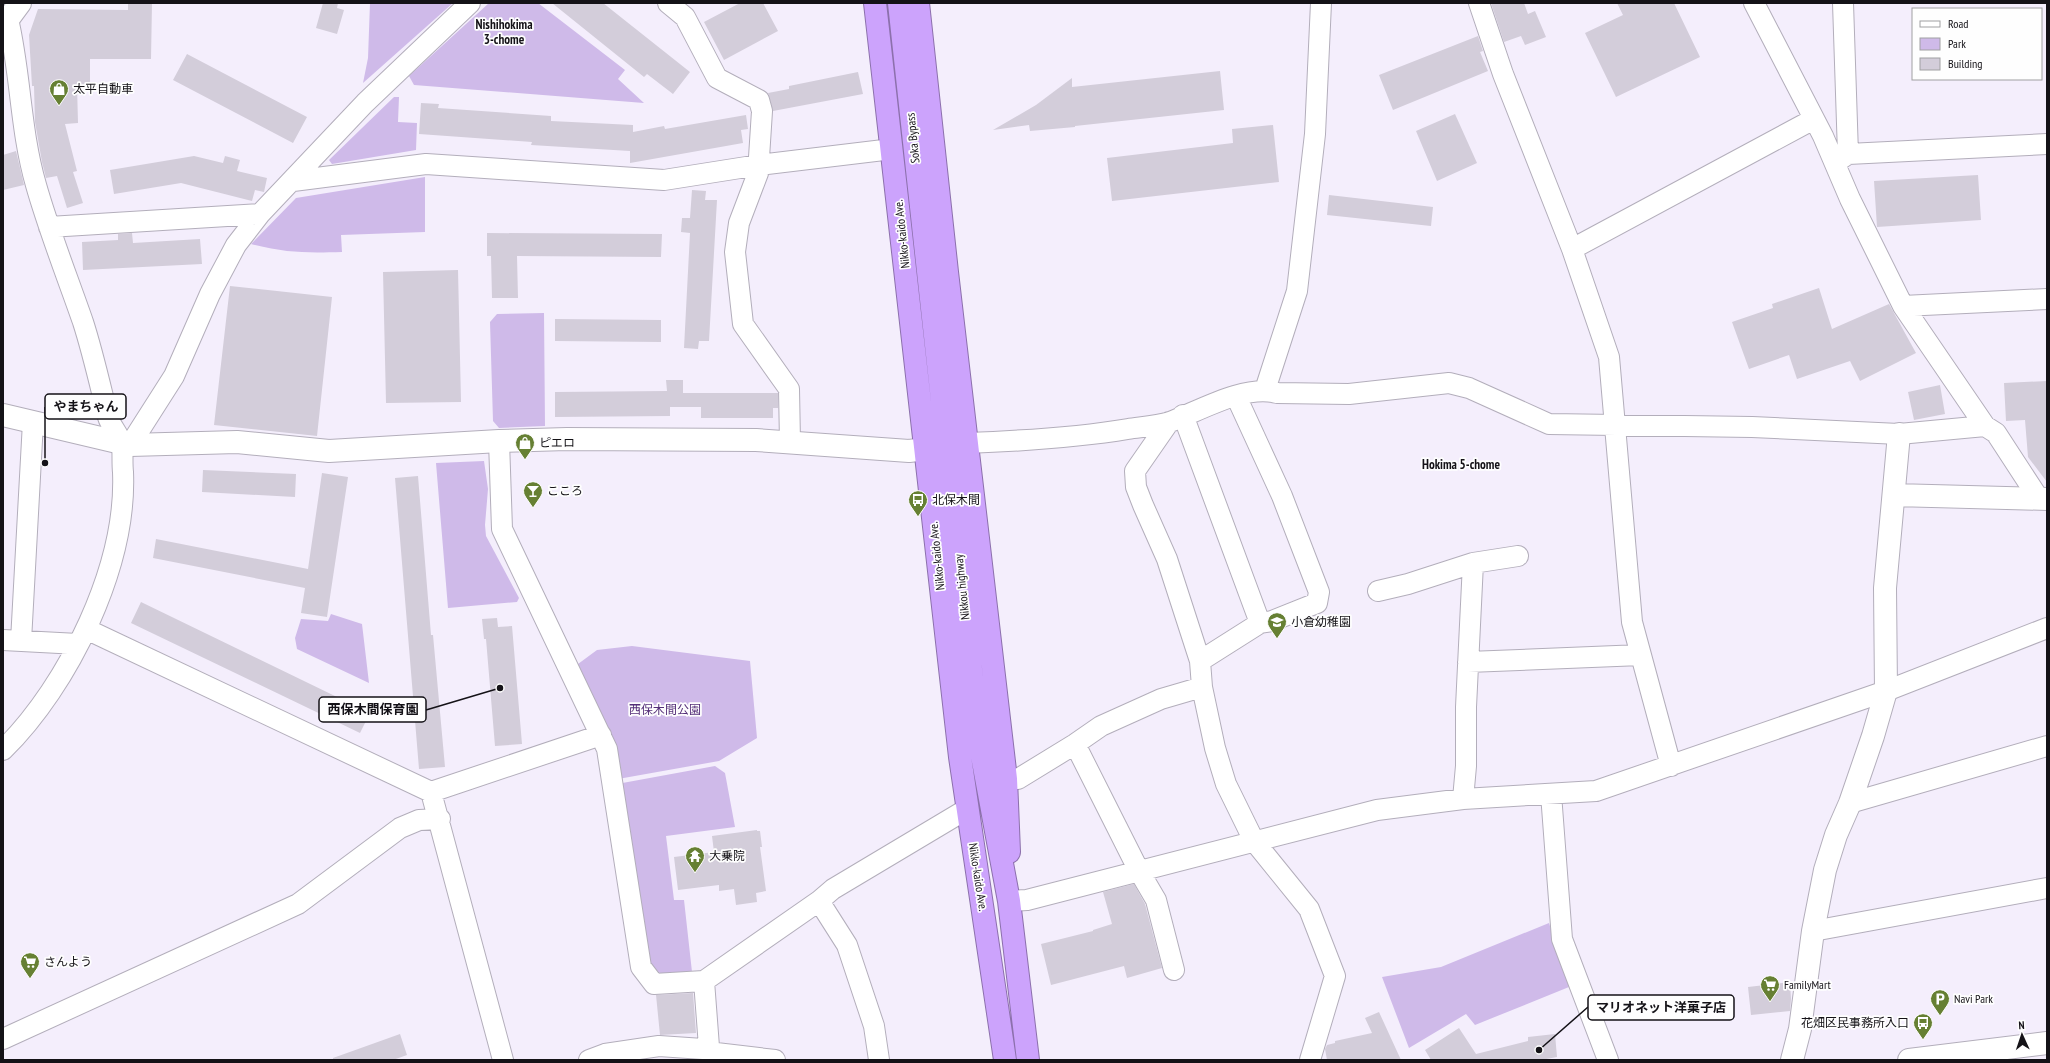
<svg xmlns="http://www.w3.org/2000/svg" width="2050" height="1063" font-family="'PT Sans Narrow','Noto Sans JP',sans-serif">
  <rect width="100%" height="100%" fill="#f4eefc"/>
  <path fill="#cfbae9" d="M370,3H453L363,83L368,58Z
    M489,3H538L625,70L618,79L644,103L414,85L409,76Z
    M394,97H399L398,122L417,123L416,150L332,164L329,160Z
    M425,177V232L341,235L342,252C306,253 286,253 251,244L296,198Z
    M544,313L545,426L499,428L493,421L490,322L497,314Z
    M484,461L488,489L485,525L486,536L519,598L517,602L448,608L436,463Z
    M331,614L362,624L369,683L297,649L295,638L301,619L328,621Z
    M632,646L750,661L757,738L719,761L618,779L610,732L578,664L597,650Z
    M715,766L725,773L735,827L666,836L674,900H684L692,972L662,975L647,962L617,784Z
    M1549,923L1569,987L1475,1025L1466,1014L1409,1048L1382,977L1441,967Z"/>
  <path fill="#d3cdda" d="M128,3H152L151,59H90V85H77L78,123L65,124L77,171L73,172L83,203L67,208L57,176L46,178L42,162L35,122L34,86H32L29,35L38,9L128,10Z
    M323,3H338L337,8L344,10L337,34L316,28Z
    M552,3H603L690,72L673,94L647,74L644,77Z
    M740,3H763L778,31L724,60L704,22Z
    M1491,3H1524L1528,14L1535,11L1546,37L1525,45L1521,36L1504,42Z
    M1617,3H1674L1700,57L1616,97L1585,33L1623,15Z
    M1478,36L1483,51L1480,52L1488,71L1393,110L1379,75Z
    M187,54L307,117L293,143L173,80Z
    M1220,71L1224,110L1075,126V127L1030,131L1029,125L993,130L1036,105L1072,78V87Z
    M858,72L863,94L773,111L768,93L789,89V86Z
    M421,103L439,104L438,108L551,116V121L633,125V132L664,126L665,129L746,115L748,129L741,130L743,143L630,163V151L531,145L532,142L419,134Z
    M1455,114L1477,163L1437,181L1416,131Z
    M1273,125L1279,182L1112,201L1107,158L1233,143L1232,129Z
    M16,151L24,185L3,190V155Z
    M194,156L223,163L225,156L240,160L237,171L267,178L264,192L255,190L252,201L181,183L114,194L110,170Z
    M1978,175L1981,220L1877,227L1874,181Z
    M692,190L706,191L705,200H717L709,341H699L698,349L684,348L690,233L681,232L682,218H690Z
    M1329,195L1433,207L1431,226L1327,215Z
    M132,233L133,243L200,239L202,264L83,270L82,242L118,240V234Z
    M487,233L662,234L661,257L517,256L518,298H492L491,256H487Z
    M458,270L461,402L386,403L383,272Z
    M230,286L332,297L317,436L214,425Z
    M1819,288L1832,329L1889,304L1916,353L1860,381L1850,361L1797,379L1789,355L1749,369L1732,322L1773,308L1772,304Z
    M555,319L661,320V342L555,341Z
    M666,380H683V393H778V408H773V418H701V407H670V416L555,417V392L667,391Z
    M2047,381V482L2028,457L2025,420L2006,421L2004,383Z
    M1940,385L1945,414L1914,420L1908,392Z
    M203,470L296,474L295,497L202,492Z
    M322,473L348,477L327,617L301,613L305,588L153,558L156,539L308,569Z
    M418,476L431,635H433L445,767L419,769L395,478Z
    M141,602L370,713L360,733L131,623Z
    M497,618L498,627L512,626L522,744L495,746L486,639H484L482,619Z
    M757,830V831H760L762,847H760L766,891L756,893L757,902L736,905L734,889L719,891V885L678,890L674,857L714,852L712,836Z
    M1134,884L1145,904L1162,968L1127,978L1124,966L1051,985L1041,944L1093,931V930L1112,924L1103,892Z
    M1790,982L1791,999L1790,1011L1751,1015L1748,987Z
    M693,993L696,1033L660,1035L656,995Z
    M1379,1012L1401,1060H1327L1325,1049L1327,1045L1335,1043V1041L1372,1033L1365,1018Z
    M1459,1028L1476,1054L1528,1041V1037L1555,1034L1557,1057L1541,1060H1431L1425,1050Z
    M400,1034L407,1055L393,1060H333V1058Z"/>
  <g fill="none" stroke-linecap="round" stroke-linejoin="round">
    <defs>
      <path id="street" d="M668,3L685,17L717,78L759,100L762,111L758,173L739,223L735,252L743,324L789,389L790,442
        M1479,3L1503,74L1572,249L1609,357L1632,622L1671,766
        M1754,3L1823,136L1850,199L1903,306L1985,426L1996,433L2039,499
        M1843,3L1848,154
        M1835,163L1848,154L2047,144
        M293,181L426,164L664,180L759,165L892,149
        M49,227L260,214
        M1572,249L1814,119
        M1903,306L2047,299
        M1265,390L1297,291L1315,134L1321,3
        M1236,396L1282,496L1319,592L1317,603L1272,621L1260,623
        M1183,415L1260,623L1200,661
        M1169,422L1135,471L1136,487L1143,505L1167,559L1200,661L1202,687L1215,748L1226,784L1254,841L1309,909L1335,976L1310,1060
        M499,441L502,529L607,749L641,967L654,984L704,981L819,901L847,945L874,1026L879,1060
        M967,443C1021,441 1074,438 1128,429C1141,427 1157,426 1170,422C1199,411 1245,384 1277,393L1349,394L1449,383L1469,388L1549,424L1752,427L1899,434L1985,426
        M130,445L174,376L210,294L236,245L260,214L365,103L470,3
        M1378,591L1408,584L1473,563L1518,556
        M86,629L431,792
        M3,640L78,644
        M21,641L33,422
        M1468,662L1641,655
        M1075,744L1139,871L1156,900L1174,970
        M3,750C69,685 127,566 123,472C122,464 123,453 122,445C120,435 111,427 108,417C100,385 93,353 83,322C67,276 49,231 36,185C20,130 21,74 8,19
        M1006,779H1018L1075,744L1101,726L1161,699L1202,687
        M1551,794L1562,939L1608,1060
        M1463,799L1466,766V707L1473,563
        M1850,803L2047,746
        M819,901L833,889L967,809
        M1009,901L1027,900L1377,810L1463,799L1596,791L1886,691L2047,628
        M1813,931L2047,888
        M704,981L710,1060
        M3,1039L298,904L400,828L419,820L440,819
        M503,1060L431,792L601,735
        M589,1060L605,1054L659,1046L703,1049L716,1053L775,1060"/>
      <path id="secondary" d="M3,26L20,3
        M3,415L130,445L237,442L329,451L499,441L567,439L756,440L909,451L926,449
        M1894,495L2047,499
        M1792,1060L1800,1029L1813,931L1825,870L1836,835L1850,803L1873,736L1886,691L1885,588L1899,434
        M1909,1060L2047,1043"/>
      <path id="highway" d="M875,3L960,757L1005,1060
        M899,3L971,669L980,745L1009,901L1028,1060
        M918,3L947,272L1006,779L1009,852"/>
    </defs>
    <use href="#street" stroke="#b3aebb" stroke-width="22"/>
    <use href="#secondary" stroke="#b3aebb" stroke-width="24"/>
    <use href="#highway" stroke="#8c70ac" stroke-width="24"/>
    <use href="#street" stroke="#fff" stroke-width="20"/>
    <use href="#secondary" stroke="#fff" stroke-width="22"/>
    <use href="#highway" stroke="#cca3fc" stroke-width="22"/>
  </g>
  <defs>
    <symbol id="shop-pin" viewBox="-11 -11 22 30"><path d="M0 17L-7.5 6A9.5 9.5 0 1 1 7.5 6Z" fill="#668033" stroke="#fefefe"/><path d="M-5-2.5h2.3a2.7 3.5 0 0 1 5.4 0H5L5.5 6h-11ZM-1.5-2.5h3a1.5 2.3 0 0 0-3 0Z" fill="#fff"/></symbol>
    <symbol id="bar-pin" viewBox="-11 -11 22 30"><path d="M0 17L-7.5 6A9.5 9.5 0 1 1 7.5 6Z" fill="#668033" stroke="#fefefe"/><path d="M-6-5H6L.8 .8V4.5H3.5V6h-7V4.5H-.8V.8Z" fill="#fff"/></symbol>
    <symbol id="bus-pin" viewBox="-11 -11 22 30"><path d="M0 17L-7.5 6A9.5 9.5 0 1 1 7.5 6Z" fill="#668033" stroke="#fefefe"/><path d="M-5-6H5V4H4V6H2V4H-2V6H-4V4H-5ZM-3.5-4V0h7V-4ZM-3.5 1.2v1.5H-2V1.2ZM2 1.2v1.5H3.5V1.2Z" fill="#fff"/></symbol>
    <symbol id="school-pin" viewBox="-11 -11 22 30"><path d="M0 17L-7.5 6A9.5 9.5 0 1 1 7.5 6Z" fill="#668033" stroke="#fefefe"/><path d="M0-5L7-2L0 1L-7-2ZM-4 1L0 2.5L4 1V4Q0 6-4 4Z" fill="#fff"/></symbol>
    <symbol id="temple-pin" viewBox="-11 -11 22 30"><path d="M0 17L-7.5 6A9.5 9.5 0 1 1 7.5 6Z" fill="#668033" stroke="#fefefe"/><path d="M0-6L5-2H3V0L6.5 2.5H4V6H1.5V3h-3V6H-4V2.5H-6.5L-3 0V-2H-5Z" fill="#fff"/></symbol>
    <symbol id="supermarket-pin" viewBox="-11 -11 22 30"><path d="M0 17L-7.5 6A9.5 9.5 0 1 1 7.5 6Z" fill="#668033" stroke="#fefefe"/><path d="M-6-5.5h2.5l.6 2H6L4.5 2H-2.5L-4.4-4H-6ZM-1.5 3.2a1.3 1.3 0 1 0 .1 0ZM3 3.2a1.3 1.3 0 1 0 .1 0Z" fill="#fff"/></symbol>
    <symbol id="parking-pin" viewBox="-11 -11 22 30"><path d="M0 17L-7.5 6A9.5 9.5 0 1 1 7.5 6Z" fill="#668033" stroke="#fefefe"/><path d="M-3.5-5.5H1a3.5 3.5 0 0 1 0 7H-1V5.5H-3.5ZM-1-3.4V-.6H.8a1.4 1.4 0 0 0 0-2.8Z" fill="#fff"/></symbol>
  </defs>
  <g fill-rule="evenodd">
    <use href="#shop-pin" x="48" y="78" width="22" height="30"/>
    <use href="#shop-pin" x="514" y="432" width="22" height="30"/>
    <use href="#bar-pin" x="522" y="480" width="22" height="30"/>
    <use href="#bus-pin" x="907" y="489" width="22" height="30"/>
    <use href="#school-pin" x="1266" y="611" width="22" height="30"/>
    <use href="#temple-pin" x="684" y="845" width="22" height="30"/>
    <use href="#supermarket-pin" x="19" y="951" width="22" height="30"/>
    <use href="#supermarket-pin" x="1759" y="974" width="22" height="30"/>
    <use href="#parking-pin" x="1929" y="988" width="22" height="30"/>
    <use href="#bus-pin" x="1912" y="1012" width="22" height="30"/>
  </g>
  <g text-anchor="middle" stroke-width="3.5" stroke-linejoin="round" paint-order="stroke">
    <g font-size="12" fill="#141217" stroke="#fefefe" text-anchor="start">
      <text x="73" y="93">太平自動車</text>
      <text x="539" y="447">ピエロ</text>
      <text x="547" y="495">こころ</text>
      <text x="932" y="504">北保木間</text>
      <text x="1291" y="626">小倉幼稚園</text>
      <text x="709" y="860">大乗院</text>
      <text x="44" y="966">さんよう</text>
      <text x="1784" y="989">FamilyMart</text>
      <text x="1954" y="1003">Navi Park</text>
      <text x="1909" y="1027" text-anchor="end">花畑区民事務所入口</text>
    </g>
    <g font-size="12" fill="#141217" stroke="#fefefe">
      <text transform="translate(913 138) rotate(-96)" y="4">Soka Bypass</text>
      <text transform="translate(902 234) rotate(-96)" y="4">Nikko-kaido Ave.</text>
      <text transform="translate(937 556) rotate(-96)" y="4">Nikko-kaido Ave.</text>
      <text transform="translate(962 587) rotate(-96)" y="4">Nikkou highway</text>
      <text transform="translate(978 877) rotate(81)" y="4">Nikko-kaido Ave.</text>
    </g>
    <g font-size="12" fill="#542f78" stroke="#fefefe">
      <text x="665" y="714">西保木間公園</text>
    </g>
    <g font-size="13" font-weight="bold" fill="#141217" stroke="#fefefe">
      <text x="504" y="29">Nishihokima<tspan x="504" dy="15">3-chome</tspan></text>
      <text x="1461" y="469">Hokima 5-chome</text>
    </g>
  </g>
  <path fill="none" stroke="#141217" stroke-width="1.5" d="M45 463L45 407M500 688L426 710M1539 1050L1588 1007"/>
  <g fill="#141217" stroke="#fefefe" stroke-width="1.5">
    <circle cx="45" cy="463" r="4"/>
    <circle cx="500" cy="688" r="4"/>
    <circle cx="1539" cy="1050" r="4"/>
  </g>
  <g fill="#fefefe" stroke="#141217" stroke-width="1.5">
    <rect x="45" y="394" width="81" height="25" rx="4"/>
    <rect x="319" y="697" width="107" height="25" rx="4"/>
    <rect x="1588" y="995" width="146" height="25" rx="4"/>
  </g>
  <g font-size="13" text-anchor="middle" font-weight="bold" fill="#141217">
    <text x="86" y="411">やまちゃん</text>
    <text x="373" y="714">西保木間保育園</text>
    <text x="1661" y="1012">マリオネット洋菓子店</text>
  </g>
  <rect width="2050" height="1063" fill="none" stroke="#141217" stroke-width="8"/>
  <rect x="1912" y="8" width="130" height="72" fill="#fefefe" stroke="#a0a0a2"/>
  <rect x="1920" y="21" width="20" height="6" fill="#ffffff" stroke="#a0a0a2"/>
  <text x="1948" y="28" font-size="12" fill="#141217">Road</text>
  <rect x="1920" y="38" width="20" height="12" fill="#cfbae9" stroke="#a0a0a2"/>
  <text x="1948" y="48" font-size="12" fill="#141217">Park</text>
  <rect x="1920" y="58" width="20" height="12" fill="#d3cdda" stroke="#a0a0a2"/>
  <text x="1948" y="68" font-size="12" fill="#141217">Building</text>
  <g transform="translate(2022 1035) rotate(357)" stroke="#fefefe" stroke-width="3" paint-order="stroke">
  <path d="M0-3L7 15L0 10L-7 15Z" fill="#141217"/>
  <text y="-6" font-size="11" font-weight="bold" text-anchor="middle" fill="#141217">N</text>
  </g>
</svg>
